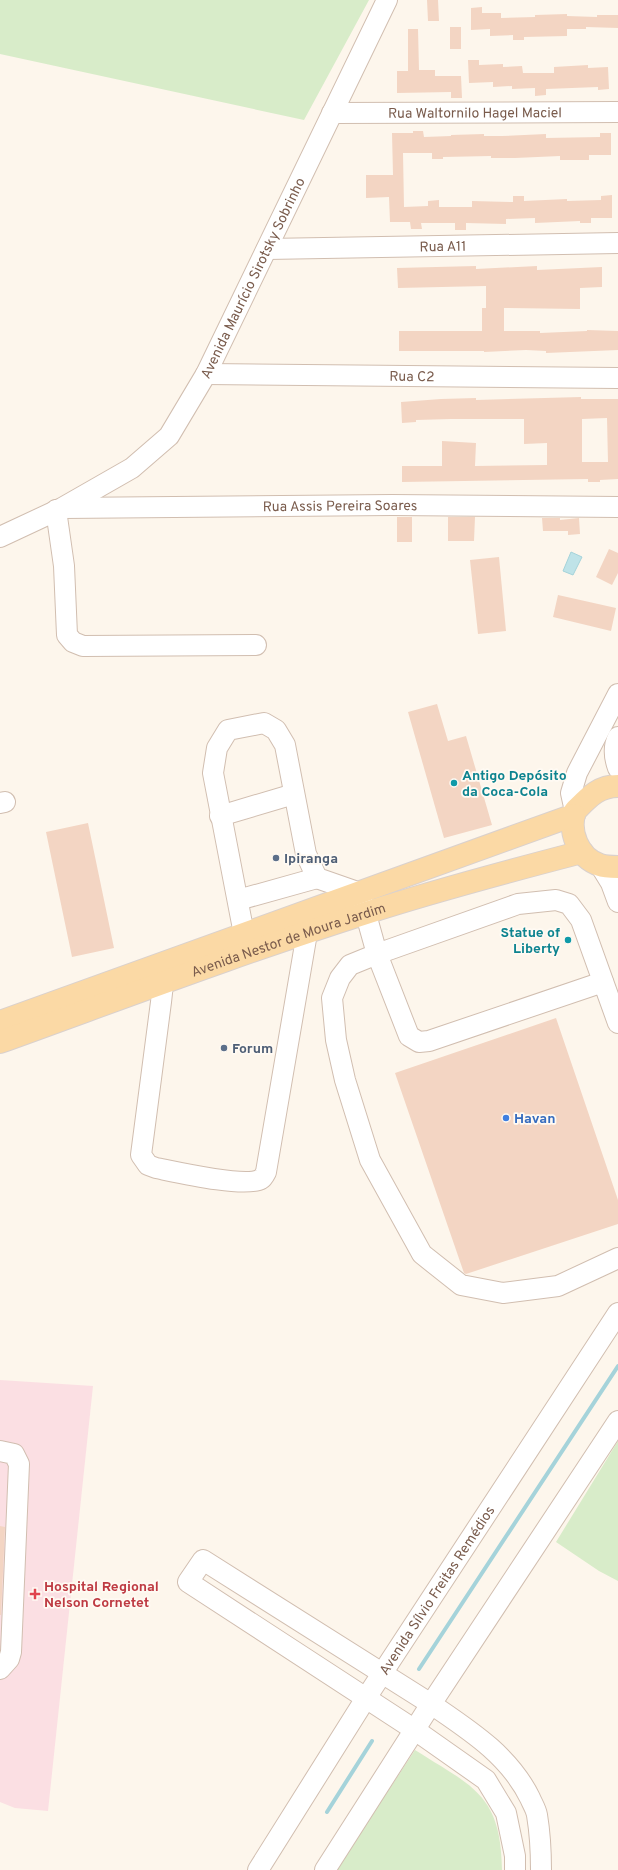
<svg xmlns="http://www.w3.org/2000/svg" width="618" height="1870" font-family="Overpass,sans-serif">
  <rect width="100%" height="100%" fill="#fdf6ec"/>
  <path fill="#fbdfe3" d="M0,1380L93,1386L48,1811L15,1808L0,1802Z"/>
  <path fill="#d8ecc9" d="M0,0H369L304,120L0,54Z
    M618,1441V1581L599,1571L556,1542Z
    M415,1750C473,1787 501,1794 502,1870H336Z"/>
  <path fill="#bfe3e8" stroke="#a5d3da" d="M571,552L582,557L573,575L563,571Z"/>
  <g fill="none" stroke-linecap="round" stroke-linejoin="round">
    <path stroke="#a5d3da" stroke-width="4" d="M419,1669L618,1366
      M327,1812L372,1741"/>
  </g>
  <path fill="#f3d5c3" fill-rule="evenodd" d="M427,0H438L439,21H428Z
    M482,7V13H501V18L535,17V15L567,14V16L597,17V15H618V28L586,27V29H567V36L524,37V40H513V35L490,36V29L471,30V8Z
    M450,27H461V49H450Z
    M408,29H418L419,70H435V76H461L462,98H451V92L397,93V71H408Z
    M468,60H479V65L503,64V67L522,66L523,73H554V67L588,65V68L608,67L609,89L598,90V87L546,89V95L535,96V88L512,89V86L493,87V82L469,83Z
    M413,131H423L424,137L451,136V135L484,134V136H502L546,134V138L600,137V133H611V155H589V160H560V156L515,158H491V156L443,157V159H432V153H403L404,207L428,206V201L439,200V207H472V201L513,202V196H524V201L567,199V201L601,200V196L612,195V218H591V223H580V221L535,223V218L506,219V224L466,223V230H455V223H421L422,229H411L410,222H390L389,197L366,198V175H393L392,133H413Z
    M476,266V269L537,266V270L602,267V287L580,288V309L504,308V331H540V333L587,331V330L618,331V350L546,353V351L526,350L484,352V351H399V331H482V308H486V286L398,288L397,268Z
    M581,397V399H618V479L600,480V482H588V479L402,482V466H442V441L476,443L475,466L547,465V443L524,444V419H451L416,420V422L402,423L401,402L441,399L476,398V400ZM607,418L608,462H582V419Z
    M397,517H412V542H397Z
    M448,517H475L474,541H448Z
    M542,518H560V520L579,518L580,534L568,535V531H543Z
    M609,549L618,553V573L612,585L596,577Z
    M499,557L506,631L478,634L470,560Z
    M558,595L616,608L611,631L553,617Z
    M437,704L448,741L466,736L492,825L444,838L408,712Z
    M88,823L114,948L72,957L46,832Z
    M556,1018L618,1200V1224L466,1274L464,1273L395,1073Z
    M0,1526L5,1527L1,1615H0Z"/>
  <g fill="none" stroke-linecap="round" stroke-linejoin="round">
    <defs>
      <g id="minor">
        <path id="s1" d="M332,113L618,112"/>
        <path id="s2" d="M267,249L618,243"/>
        <path id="s3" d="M206,374L618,378"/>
        <path id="s4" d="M64,508L392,505L618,507"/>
        <path d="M56,510L64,566L67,635L73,642L83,646L256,645"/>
        <path id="s5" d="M0,537L62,508L132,468L169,436L206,374L387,0"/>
        <path d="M618,737C613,747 614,757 618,768"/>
        <path d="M0,803L5,802"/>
        <path d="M575,811L571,793L577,773L618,694"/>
        <path d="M220,816L294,794"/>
        <path d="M600,865L611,883L618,902"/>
        <path d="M238,900L317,878"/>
        <path d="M249,949L244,934L213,773L217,748L228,730L264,723L276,730L285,745L306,854L317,878L360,893L377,954L518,904L556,900L569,904L581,920L618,1023"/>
        <path d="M160,969L163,984L161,1002L141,1155L148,1165L156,1168C176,1172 246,1188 261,1179C263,1178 265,1174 266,1172L307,933L306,919"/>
        <path d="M603,982L429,1041L419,1042L409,1036L377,954L350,965L340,978L332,998L336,1040L345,1080L370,1160L422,1254L461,1285L503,1293L558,1286L618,1258"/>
        <path d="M0,1451L14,1454L19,1464L11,1652L9,1659L0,1669"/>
        <path id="s6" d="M258,1870L366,1698L618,1313"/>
        <path d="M325,1870L431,1704L618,1421"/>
        <path d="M515,1870V1856L506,1813L486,1780L415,1730L188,1582L203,1560L431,1704C469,1730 509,1755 530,1798C532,1803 536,1809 537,1815C540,1833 541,1852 541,1870"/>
      </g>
      <g id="major">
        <path d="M618,786C598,786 588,798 575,811C568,831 578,858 600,865C605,867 612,867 618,867"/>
        <path d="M0,1022L574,815"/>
        <path id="s7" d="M0,1042C122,998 243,952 366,913C437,890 509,871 582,852"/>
      </g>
    </defs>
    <use href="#minor" stroke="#d1beb0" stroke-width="22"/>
    <use href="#major" stroke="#dad1cd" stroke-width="24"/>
    <use href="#minor" stroke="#fff" stroke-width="20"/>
    <use href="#major" stroke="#fbd9a5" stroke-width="22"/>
  </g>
  <g fill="#0f9aa8" stroke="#fffaf3" stroke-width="1.5">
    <circle cx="454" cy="783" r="4"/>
    <circle cx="568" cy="940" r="4"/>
  </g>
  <g fill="#5c6f8a" stroke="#fffaf3" stroke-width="1.5">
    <circle cx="276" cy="858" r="4"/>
    <circle cx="224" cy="1048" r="4"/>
  </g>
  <circle fill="#3f7fe0" stroke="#fffaf3" stroke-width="1.5" cx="506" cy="1118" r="4"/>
  <path fill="#e0444e" stroke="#fffaf3" stroke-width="1.5" d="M33 1588h4v4h4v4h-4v4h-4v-4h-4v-4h4z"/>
  <g text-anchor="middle" stroke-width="3.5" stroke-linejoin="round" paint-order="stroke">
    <g font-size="14" fill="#7a5c4d" stroke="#fffaf3">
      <text dy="5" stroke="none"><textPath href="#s1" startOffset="143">Rua Waltornilo Hagel Maciel</textPath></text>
      <text dy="5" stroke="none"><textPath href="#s2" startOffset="176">Rua A11</textPath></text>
      <text dy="5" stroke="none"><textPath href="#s5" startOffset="377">Avenida Maurício Sirotsky Sobrinho</textPath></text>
      <text dy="5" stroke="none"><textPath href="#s3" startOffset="206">Rua C2</textPath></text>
      <text dy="5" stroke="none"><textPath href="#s4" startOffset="276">Rua Assis Pereira Soares</textPath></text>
      <text dy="5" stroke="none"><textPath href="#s7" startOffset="306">Avenida Nestor de Moura Jardim</textPath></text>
      <text dy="5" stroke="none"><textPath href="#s6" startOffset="332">Avenida Sílvio Freitas Remédios</textPath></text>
    </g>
    <g font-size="14" font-weight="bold" fill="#0d838f" stroke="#fffaf3" text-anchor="start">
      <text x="462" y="780">Antigo Depósito<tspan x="462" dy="16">da Coca-Cola</tspan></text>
      <text x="560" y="937" text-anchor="end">Statue of<tspan x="560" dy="16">Liberty</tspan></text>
    </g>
    <g font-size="14" font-weight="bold" fill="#4e5e75" stroke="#fffaf3" text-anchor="start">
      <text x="284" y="863">Ipiranga</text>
      <text x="232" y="1053">Forum</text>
    </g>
    <g font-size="14" font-weight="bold" fill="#366cbe" stroke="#fffaf3" text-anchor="start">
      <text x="514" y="1123">Havan</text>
    </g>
    <g font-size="14" font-weight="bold" fill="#be3a42" stroke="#fffaf3" text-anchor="start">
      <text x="44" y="1591">Hospital Regional<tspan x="44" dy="16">Nelson Cornetet</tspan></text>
    </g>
  </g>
</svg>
